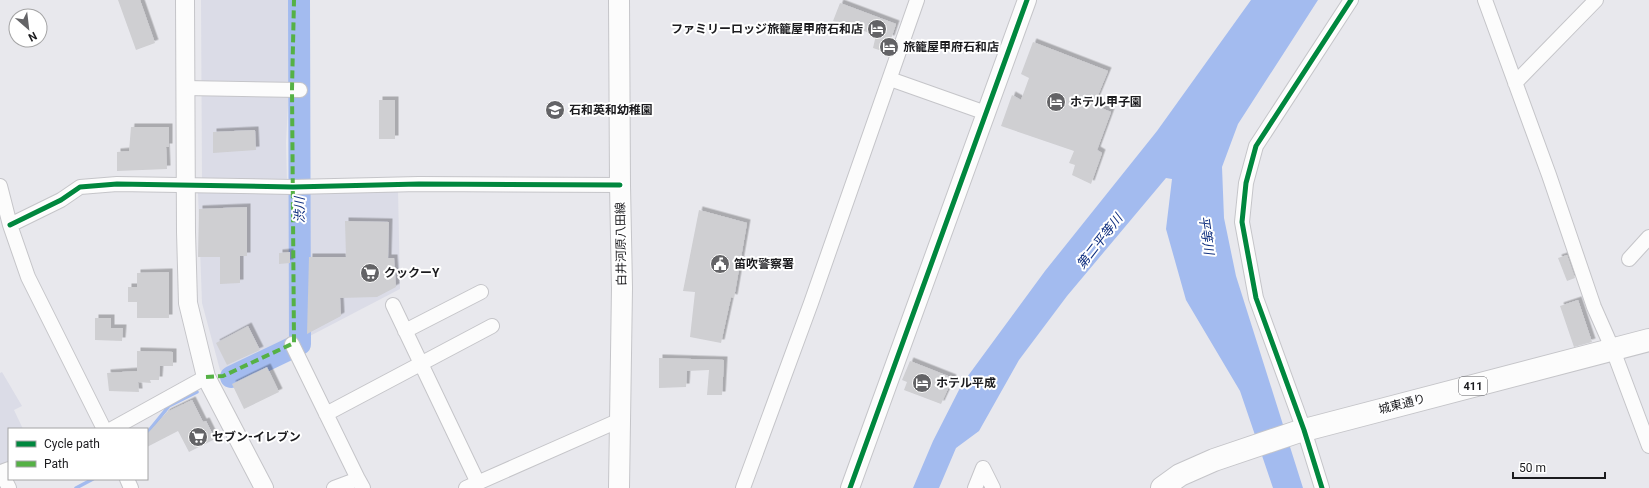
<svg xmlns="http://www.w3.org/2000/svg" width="1649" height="488" font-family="Roboto,'Noto Sans JP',sans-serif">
  <defs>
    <filter id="shadow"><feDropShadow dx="3.5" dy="-3.5" stdDeviation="0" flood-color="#0004"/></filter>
  </defs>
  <rect width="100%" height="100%" fill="#e8e8ed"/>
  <path fill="#dbdce7" d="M201,0H290L289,86L286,143L287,181H202Z
    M204,188L398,189L400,289L306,338L292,340L224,373L220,370L202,303L198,193Z
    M2,372L22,406L14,410L23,429H9V463L0,468V373Z"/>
  <path fill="#a3bbef" d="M1251,0H1318L1238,124L1222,167L1224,218L1236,276L1303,488H1273L1240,391L1186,300L1166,229L1172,179L1166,178L1067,296L1019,360L979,431L956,448L939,488H913L933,441L962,384L1045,271L1157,131Z"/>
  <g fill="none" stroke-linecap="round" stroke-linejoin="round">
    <path stroke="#a3bbef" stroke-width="3.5" d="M147,433L169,406L197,392
      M76,488L93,479"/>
    <path stroke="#a3bbef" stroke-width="22" d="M231,377L300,344L299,0"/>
  </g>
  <path fill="#cfcfd2" filter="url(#shadow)" d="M118,0H140L155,43L136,50Z
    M840,3L896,24L891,39L887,38L882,51L873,48L876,35L833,21Z
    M1033,42L1108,71L1094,105L1111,112L1097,150L1102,153L1091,184L1072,175L1075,165L1069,163L1074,151L1001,126L1012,95L1021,100L1029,78L1021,74Z
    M379,100H395V139H379Z
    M131,127H169V147H166L167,169L117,171V152L129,151Z
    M255,130L256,150L213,153V132Z
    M247,207V256H240V283L220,284V257H198L199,209Z
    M699,210L747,223L734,298L731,297L721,343L690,337L695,292L683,291Z
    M345,221L389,222L388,258H394L396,287L377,297L340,298L341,316L307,334L309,257H346Z
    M290,252V263L279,264V253Z
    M1567,255L1575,278L1567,281L1558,258Z
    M169,272V318H137V302H128V287H137V273Z
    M1578,300L1592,342L1574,347L1560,306Z
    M95,318H111V328H123L122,341L95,340Z
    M248,326L260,350L227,365L216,343Z
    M137,351L173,352V366H160L159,380H150L151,383L138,382L139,392L109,391L107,373L137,371Z
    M659,358L724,360L722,395H707L709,370L687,371L686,387L659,388Z
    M910,361L953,378L941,404L904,390L907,382L902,380Z
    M267,367L279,392L244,409L232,384Z
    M192,400L203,422L206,421L215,439L189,452L178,431L147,447V434L167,412Z"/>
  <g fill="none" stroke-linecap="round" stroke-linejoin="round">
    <defs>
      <path id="minor" d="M1485,0L1549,175L1594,307L1613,350L1649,446
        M890,79L986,113
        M1515,83L1596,0
        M185,88L300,90
        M0,186L10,225L28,277L104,429
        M10,225L61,200L80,187L117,184L293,187L419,184L620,185
        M1629,259L1649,237
        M393,305L478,483
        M405,331L481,292
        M292,344L358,479
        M326,414L492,326
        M112,429L206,377
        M983,468L993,488
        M127,479L131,488
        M9,488L1,472L9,469
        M334,488L358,479L363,488
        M466,488L620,420
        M743,488L811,303L917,0
        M975,488L983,468
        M1322,488L1304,430L1256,298L1242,222L1246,183L1256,146L1351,0"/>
      <path id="tertiary" d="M185,0L186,232L188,303L206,377L264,488
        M850,488L1027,0"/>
      <path id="secondary" d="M619,0L620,185L622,288L619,488"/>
      <path id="trunk" d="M1162,488L1180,475L1214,460L1297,432L1649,340"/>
    </defs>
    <use href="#minor" stroke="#c5c5c9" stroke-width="16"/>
    <use href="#tertiary" stroke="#c5c5c9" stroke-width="20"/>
    <use href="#secondary" stroke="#c5c5c9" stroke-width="22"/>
    <use href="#trunk" stroke="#c5c5c9" stroke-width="24"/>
    <use href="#minor" stroke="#fcfcfc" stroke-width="14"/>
    <use href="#tertiary" stroke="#fcfcfc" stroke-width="18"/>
    <use href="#secondary" stroke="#fcfcfc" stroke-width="20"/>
    <use href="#trunk" stroke="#fcfcfc" stroke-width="22"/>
    <path stroke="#55b145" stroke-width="4" stroke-dasharray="8 4" stroke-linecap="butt" d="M206,377L223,376L294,343L292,89L294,0"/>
    <defs>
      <path id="cycleway" d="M10,225L61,200L80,187L117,184L293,187L419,184L620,185
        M850,488L1027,0
        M1322,488L1304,430L1256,298L1242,222L1246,183L1256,146L1351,0"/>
    </defs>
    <use href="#cycleway" stroke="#fff" stroke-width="8"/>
    <use href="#cycleway" stroke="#00873e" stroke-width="5"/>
  </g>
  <defs>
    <symbol id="hotel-disc" viewBox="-11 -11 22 22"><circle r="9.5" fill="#636366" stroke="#fff"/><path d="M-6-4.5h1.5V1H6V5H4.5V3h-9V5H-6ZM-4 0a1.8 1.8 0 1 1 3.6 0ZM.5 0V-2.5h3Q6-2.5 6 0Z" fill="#fff"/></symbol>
    <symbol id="school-disc" viewBox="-11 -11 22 22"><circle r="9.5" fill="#636366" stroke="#fff"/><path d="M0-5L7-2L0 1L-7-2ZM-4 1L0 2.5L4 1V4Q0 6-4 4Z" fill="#fff"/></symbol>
    <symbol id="civic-disc" viewBox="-11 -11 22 22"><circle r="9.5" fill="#636366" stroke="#fff"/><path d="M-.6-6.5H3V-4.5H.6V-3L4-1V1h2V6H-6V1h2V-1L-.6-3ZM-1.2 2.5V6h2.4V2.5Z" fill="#fff"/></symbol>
    <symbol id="supermarket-disc" viewBox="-11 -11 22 22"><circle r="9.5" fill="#636366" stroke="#fff"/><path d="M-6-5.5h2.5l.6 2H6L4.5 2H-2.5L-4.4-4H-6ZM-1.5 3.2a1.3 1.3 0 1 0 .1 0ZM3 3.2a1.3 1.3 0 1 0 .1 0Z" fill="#fff"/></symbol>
  </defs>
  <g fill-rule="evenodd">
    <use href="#hotel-disc" x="866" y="18" width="22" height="22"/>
    <use href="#hotel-disc" x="878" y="36" width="22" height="22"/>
    <use href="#hotel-disc" x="1045" y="91" width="22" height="22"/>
    <use href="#school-disc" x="544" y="99" width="22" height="22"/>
    <use href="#civic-disc" x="709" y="253" width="22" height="22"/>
    <use href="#supermarket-disc" x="359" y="262" width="22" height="22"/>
    <use href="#hotel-disc" x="911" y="372" width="22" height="22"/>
    <use href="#supermarket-disc" x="187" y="426" width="22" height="22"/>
  </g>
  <g text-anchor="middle" stroke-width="4" stroke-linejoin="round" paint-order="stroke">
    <rect fill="#fff" stroke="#5f5f62" stroke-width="1" x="1459" y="377" width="28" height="18" rx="3"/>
    <g font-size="11" font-weight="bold" fill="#1b1b1e">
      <text x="1473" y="390">411</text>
    </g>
    <g font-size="12" font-weight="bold" fill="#1b1b1e" stroke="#fff" text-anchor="start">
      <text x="863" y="33" text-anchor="end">ファミリーロッジ旅籠屋甲府石和店</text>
      <text x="903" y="51">旅籠屋甲府石和店</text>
      <text x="1070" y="106">ホテル甲子園</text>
      <text x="569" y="114">石和英和幼稚園</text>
      <text x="734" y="268">笛吹警察署</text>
      <text x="384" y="277">クックーY</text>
      <text x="936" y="387">ホテル平成</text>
      <text x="212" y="441">セブン-イレブン</text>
    </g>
    <g font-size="12" fill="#1b1b1e" stroke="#fff">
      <text transform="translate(621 244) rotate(-91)" y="4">白井河原八田線</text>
      <text transform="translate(1402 404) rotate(-14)" y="4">城東通り</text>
    </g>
    <g font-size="13" font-style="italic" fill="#0e2e7f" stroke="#fff">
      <text transform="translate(299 210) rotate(-90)" y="5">渋川</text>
      <text transform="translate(1207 235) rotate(82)" y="5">平等川</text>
      <text transform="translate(1099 241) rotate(-52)" y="5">第二平等川</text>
    </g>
  </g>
  <rect x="8" y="428" width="140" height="52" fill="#ffffff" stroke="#a4a4a5"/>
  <rect x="16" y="441" width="20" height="6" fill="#00873e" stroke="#a4a4a5"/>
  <text x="44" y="448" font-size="12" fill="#1b1b1e">Cycle path</text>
  <rect x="16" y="461" width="20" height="6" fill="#55b145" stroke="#a4a4a5"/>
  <text x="44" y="468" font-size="12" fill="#1b1b1e">Path</text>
  <g transform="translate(28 28) rotate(152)"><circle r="19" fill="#ffffff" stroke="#a4a4a5"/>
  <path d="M0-3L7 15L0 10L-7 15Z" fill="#636366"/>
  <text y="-6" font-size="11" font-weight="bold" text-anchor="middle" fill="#1b1b1e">N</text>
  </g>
  <path d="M1513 472v6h92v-6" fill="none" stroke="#1b1b1e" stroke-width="2"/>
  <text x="1519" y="472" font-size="12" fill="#1b1b1e" stroke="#ffffff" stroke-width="3" paint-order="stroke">50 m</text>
</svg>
